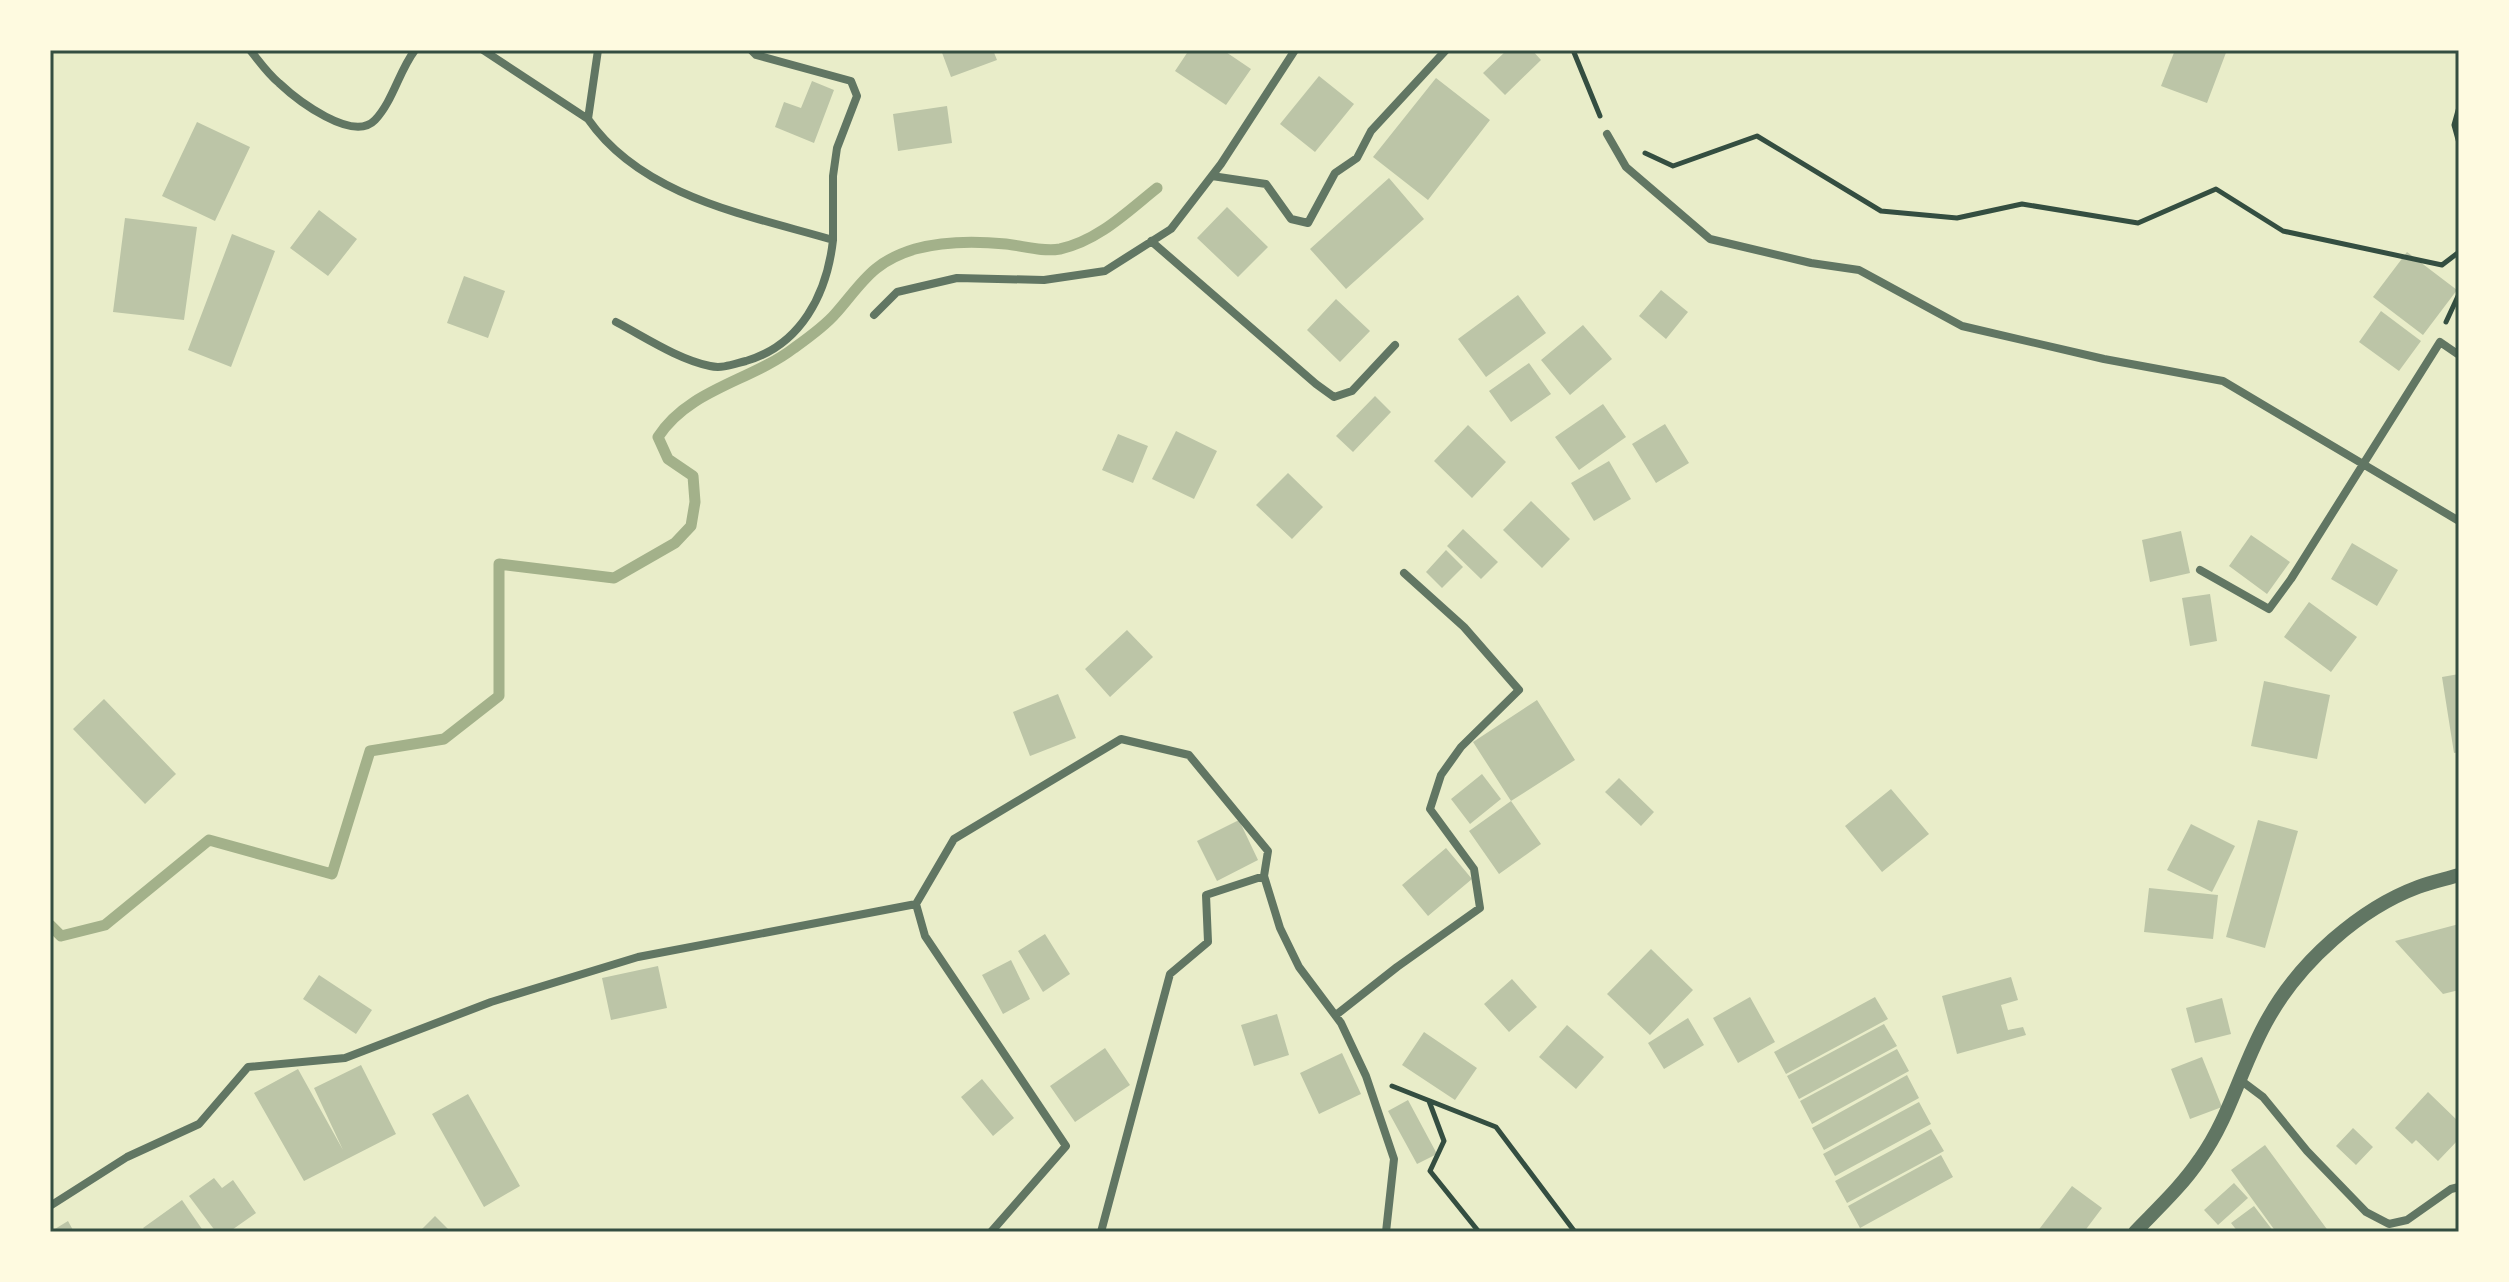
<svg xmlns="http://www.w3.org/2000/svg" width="2509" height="1282" font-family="Montserrat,sans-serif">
  <rect width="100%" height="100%" fill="#e9edc9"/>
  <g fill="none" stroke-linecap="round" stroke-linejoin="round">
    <path stroke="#a3b18a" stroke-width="11" d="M50,925L61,936L105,925L209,840L332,874L370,751L444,739L499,696V564L614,578L675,543L691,526L695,502L693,476L668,459L658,437C689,389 751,381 794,348C808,338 825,326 836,313C863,282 872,262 915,249C944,241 976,241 1006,244C1024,246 1042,252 1060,249C1098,241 1128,211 1157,188"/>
  </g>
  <path fill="#bcc5a7" d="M941,50H993L997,60L951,77Z
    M1189,50H1223L1251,69L1226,105L1175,71Z
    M1507,50H1532L1541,60L1505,95L1483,73Z
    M2175,50H2227L2207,103L2161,86Z
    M1319,76L1354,104L1315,152L1280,124Z
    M1436,78L1490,120L1428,200L1373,157Z
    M812,81L834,90L814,143L775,127L784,102L801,108Z
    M947,106L952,143L898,151L893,114Z
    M197,122L250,147L215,221L162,196Z
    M1389,178L1424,219L1346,289L1310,249Z
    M1227,207L1268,247L1238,277L1197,238Z
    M319,210L357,239L328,276L290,248Z
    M125,218L197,227L184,320L113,312Z
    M232,234L275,251L231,367L188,350Z
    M2407,252L2457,290L2423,335L2373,297Z
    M464,276L505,291L488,338L447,323Z
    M1661,290L1688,312L1666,339L1639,316Z
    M1518,295L1546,333L1486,377L1458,339Z
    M1336,299L1370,331L1340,362L1307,330Z
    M2381,311L2421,341L2399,371L2359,342Z
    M1583,325L1612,359L1570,395L1541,360Z
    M1529,363L1551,394L1511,422L1489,391Z
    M1375,396L1391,412L1353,452L1336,436Z
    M1603,404L1626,437L1579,470L1555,437Z
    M1665,424L1689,463L1656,483L1632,444Z
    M1468,425L1506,462L1472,498L1434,461Z
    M1176,431L1217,451L1194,499L1152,479Z
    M1118,434L1148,446L1133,483L1102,470Z
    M1609,461L1631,499L1594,521L1571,483Z
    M1288,473L1323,507L1292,539L1256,505Z
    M1531,501L1570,539L1542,568L1503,530Z
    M1463,529L1498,562L1481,579L1447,546Z
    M2181,531L2190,573L2150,582L2142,540Z
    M2251,535L2290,562L2267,594L2229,566Z
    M2352,543L2398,570L2377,606L2331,579Z
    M1446,550L1463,567L1442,588L1426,572Z
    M2210,594L2217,641L2190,646L2182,598Z
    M2309,602L2357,637L2331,672L2284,637Z
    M1127,630L1153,657L1110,697L1085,669Z
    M2459,674V752L2454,753L2442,677Z
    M2264,681L2330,695L2317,759L2251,746Z
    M1058,694L1076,738L1030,756L1013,712Z
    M104,699L176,774L145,804L73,729Z
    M1537,700L1575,760L1511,801L1473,742Z
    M1482,774L1501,799L1470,824L1451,799Z
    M1619,778L1654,812L1641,826L1605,792Z
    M1891,789L1929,834L1882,872L1845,826Z
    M1511,801L1541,844L1499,874L1469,831Z
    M1239,820L1258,860L1217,881L1197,841Z
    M2258,820L2298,831L2265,948L2226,937Z
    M2191,824L2235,846L2212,892L2167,870Z
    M1446,848L1472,879L1428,916L1402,885Z
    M2149,888L2218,895L2213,939L2144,932Z
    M2459,924V990L2443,994L2395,941Z
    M1045,934L1070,974L1043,992L1018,951Z
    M1651,949L1693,990L1650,1035L1607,994Z
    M1011,960L1030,999L1003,1014L982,975Z
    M658,966L667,1008L611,1020L602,978Z
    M319,975L372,1010L356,1034L303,999Z
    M2011,977L2018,1000L2001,1005L2008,1030L2023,1027L2026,1035L1957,1054L1942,996Z
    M1512,979L1537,1007L1509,1032L1484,1004Z
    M1750,997L1775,1042L1738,1063L1713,1018Z
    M1875,997L1888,1019L1786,1074L1774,1052Z
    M2222,998L2231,1034L2195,1043L2186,1008Z
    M1277,1014L1289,1055L1254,1066L1241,1025Z
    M1688,1018L1704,1045L1664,1069L1648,1043Z
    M1884,1024L1897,1046L1799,1099L1787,1076Z
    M1567,1025L1604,1057L1576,1089L1539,1057Z
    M1424,1032L1477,1068L1455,1100L1402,1065Z
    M1105,1048L1130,1085L1075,1122L1050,1086Z
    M1897,1049L1909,1071L1812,1124L1800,1101Z
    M1342,1053L1361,1094L1319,1114L1300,1073Z
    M2202,1057L2222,1107L2190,1119L2171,1069Z
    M361,1065L396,1134L304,1181L254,1093L298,1069L343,1150L314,1088Z
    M1907,1075L1919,1098L1824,1150L1812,1128Z
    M982,1079L1014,1118L993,1136L961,1097Z
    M2428,1092L2459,1122V1139L2438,1161L2416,1140L2412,1144L2395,1128Z
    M468,1094L520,1186L484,1207L432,1114Z
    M1408,1100L1437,1154L1417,1164L1388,1111Z
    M1919,1102L1931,1124L1835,1176L1823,1154Z
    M2353,1128L2373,1147L2356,1165L2336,1146Z
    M1931,1129L1944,1151L1847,1203L1835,1181Z
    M2265,1145L2329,1232H2276L2231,1170Z
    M1941,1155L1953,1177L1860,1228L1848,1206Z
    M214,1178L222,1188L233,1180L256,1213L229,1232H216L189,1196Z
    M2234,1183L2248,1198L2218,1225L2204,1210Z
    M2072,1186L2102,1208L2084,1232H2037Z
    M182,1200L204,1232H146L143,1228Z
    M2254,1206L2274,1232H2238L2231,1223Z
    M435,1216L451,1232H419Z
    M68,1221L74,1232H50Z"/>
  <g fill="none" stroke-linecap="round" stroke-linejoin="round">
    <path stroke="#344e41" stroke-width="5" d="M1573,50L1600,116
      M2459,107L2454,125L2459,143
      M1645,153L1673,166L1757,136L1881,211L1957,218L2022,204L2138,223L2216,189L2283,231L2442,265L2459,252
      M2446,322L2459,294
      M1392,1086L1496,1127L1575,1232
      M1429,1101L1444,1141L1430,1171L1479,1232"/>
    <path stroke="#617663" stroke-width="8" d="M250,50C259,61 268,74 279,83C297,100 353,143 375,120C393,101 399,71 415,50
      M483,50L588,119
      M598,50L588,119C642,197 748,215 833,240V176L837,148L857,96L851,81L756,55L751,50
      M1607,134L1626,167L1710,239L1811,263L1859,270L1962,326L2104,359L2223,381L2459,521
      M1212,176L1266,184L1291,219L1308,223L1335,173L1357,158L1371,131L1446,50
      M1151,241L1316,384L1334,397L1352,391L1395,345
      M874,315L897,292L957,278L1044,280L1105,271L1171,229L1221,164L1295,50
      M616,322C645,337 677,359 710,366C722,369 734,364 746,361C801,345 827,294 833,240
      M2200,570L2269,609L2291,579L2440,342L2459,355
      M916,904L925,936L1066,1146L991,1232
      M1336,1015L1397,967L1480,908L1474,869L1430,809L1441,775L1461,747L1519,690L1464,627L1404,573
      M2239,1079L2263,1097L2307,1151L2366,1212L2389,1224L2407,1220L2451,1189L2459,1187
      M50,1206L127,1157L199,1124L248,1067L345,1058L491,1002L638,957L916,904L954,839L1121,739L1189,755L1268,851L1264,876
      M1101,1232L1170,974L1208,942L1206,895L1264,876L1280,928L1299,967L1341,1023L1366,1076L1394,1159L1386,1232"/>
    <path stroke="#617663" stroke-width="14" d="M2135,1232C2157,1209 2182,1186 2200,1159C2231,1116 2242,1063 2269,1017C2300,962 2359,909 2418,887C2431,882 2446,879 2459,875"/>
  </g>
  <rect width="2509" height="1282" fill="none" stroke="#fefae0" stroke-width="104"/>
  <rect x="52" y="52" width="2405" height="1178" fill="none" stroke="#344e41" stroke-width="3"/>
</svg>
